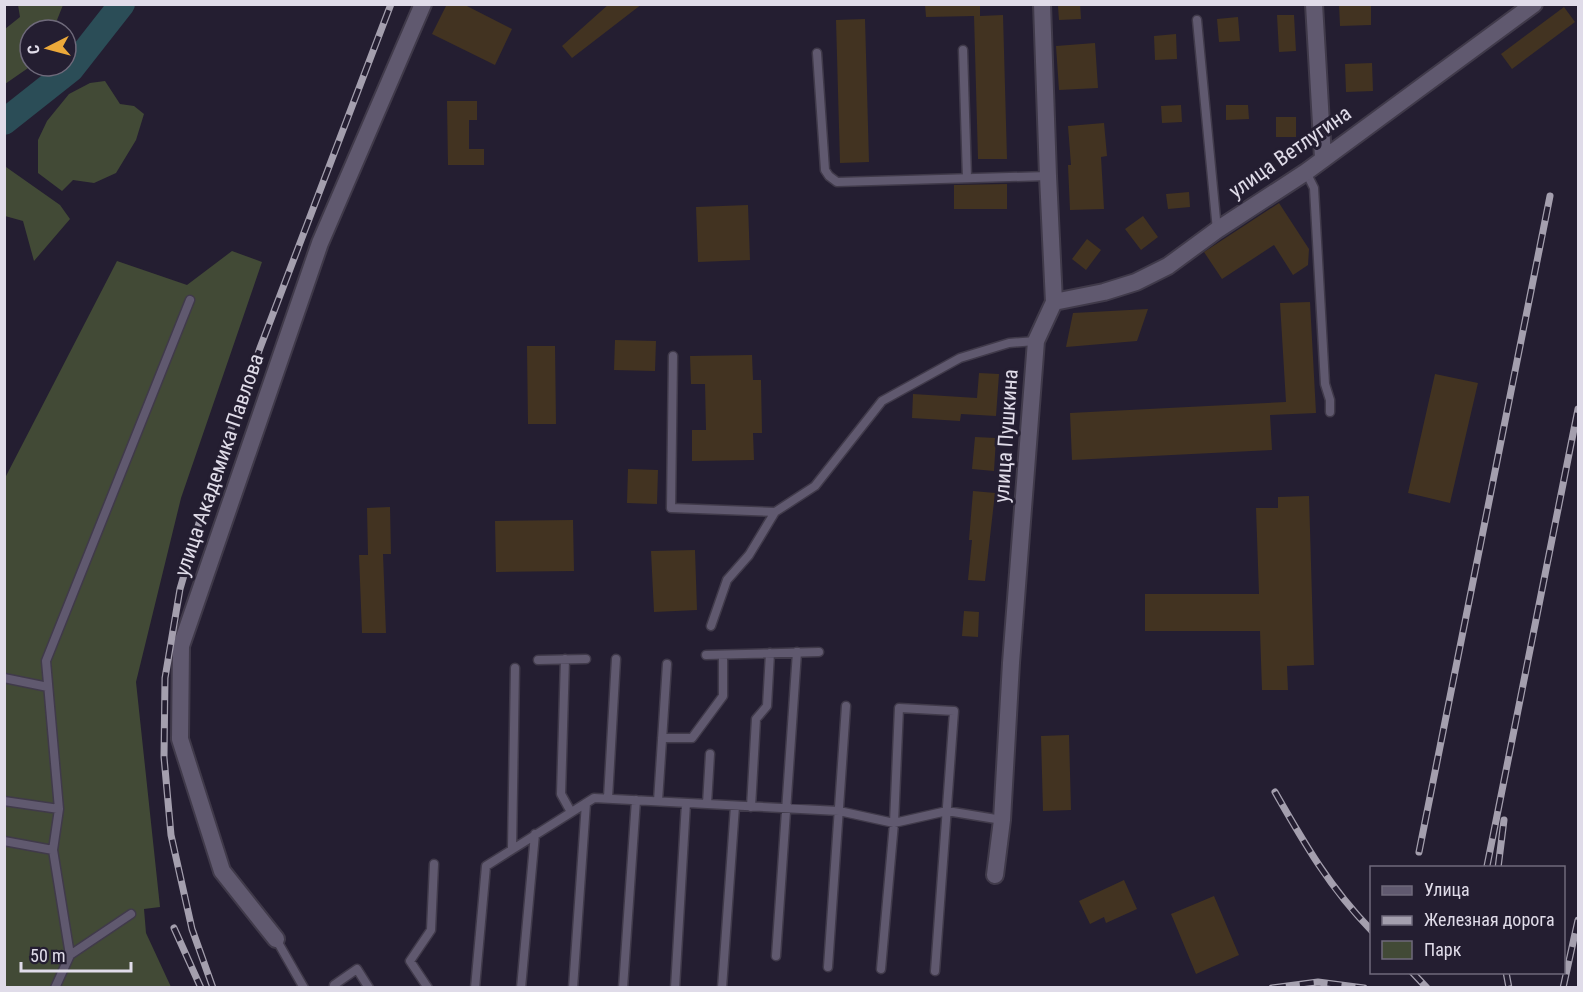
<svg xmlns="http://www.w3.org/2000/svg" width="1583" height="992" font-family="'Roboto Condensed',sans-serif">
  <rect width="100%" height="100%" fill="#241e31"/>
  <path fill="#424a36" d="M18,5H63L53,30H30L31,66L5,84V29L20,17Z
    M105,81L120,104L134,106L144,114L136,140L116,173L94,183L73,180L62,191L38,173V140L47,121L69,94L90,83Z
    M6,167L60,205L70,219L34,261L23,221L5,216L4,169Z
    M232,251L262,262L181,498L136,682L160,907L144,909L146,933L171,987L5,988V478L117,261L187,285Z"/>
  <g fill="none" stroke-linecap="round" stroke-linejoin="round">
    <path stroke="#2b4d57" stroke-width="26" d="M4,122L71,69L122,4"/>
  </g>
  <path fill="#423321" d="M447,4H463L512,29L495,65L432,34Z
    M609,4H642L572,58L562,46Z
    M925,4H980V16L1003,15L1007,159H978L974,16L926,17Z
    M1080,4L1081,19L1059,20L1058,6Z
    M1339,4H1371V25L1340,26Z
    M1564,7L1575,22L1512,69L1501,54Z
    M1277,15H1294L1296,51L1279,52Z
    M1238,17L1240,41L1219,42L1217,19Z
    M865,19L869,162L840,163L836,20Z
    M1176,34L1177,59L1155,60L1154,36Z
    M1095,43L1098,88L1059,90L1056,46Z
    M1372,63L1373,91L1346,92L1345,64Z
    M447,101H477V120H469V149H484V165H448Z
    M1181,105L1182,122L1162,123L1161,106Z
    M1226,105H1248L1249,119L1226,120Z
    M1276,117H1296V137H1276Z
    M1104,123L1107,156L1101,157L1104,209L1070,210L1068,165H1071L1068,126Z
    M1007,184V209H954V185Z
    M1189,192L1190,207L1168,209L1166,194Z
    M1279,203L1309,249L1308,265L1293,275L1274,245L1222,279L1204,252Z
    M748,205L750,260L698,262L696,207Z
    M1143,216L1158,237L1141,250L1125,229Z
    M1087,239L1101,250L1086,270L1072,259Z
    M1310,302L1316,413L1270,415L1272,450L1072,460L1070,413L1286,402L1280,303Z
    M1148,309L1137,341L1066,347L1073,313Z
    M615,340L656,341L655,371L614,370Z
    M527,346H555L556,424H528Z
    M752,355L753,380H761L762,433H753L754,460L692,461V430H706L705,384H691L690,356Z
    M979,373L999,374L996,416L961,414L960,421L912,418L913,394L977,398Z
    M1435,374L1478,383L1450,503L1408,493Z
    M975,437L996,438L994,471L972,469Z
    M628,469L658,470L657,504L627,503Z
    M973,491L995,493L985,581L968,580L972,540H969Z
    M1309,496L1314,665L1287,666L1288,690H1262L1260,631H1145V594H1259L1256,508H1278V497Z
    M390,507L391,554H383L386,633H362L359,555H368L367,508Z
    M573,520L574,571L496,572L495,521Z
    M695,550L697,610L654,612L651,551Z
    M964,611L979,612L978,637L962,636Z
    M1069,735L1071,810L1043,811L1041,736Z
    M1124,880L1137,909L1106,923L1104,917L1090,924L1079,901Z
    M1214,896L1239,955L1196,974L1171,914Z"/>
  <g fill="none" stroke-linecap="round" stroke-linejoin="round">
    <defs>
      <path id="lane" d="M1197,20L1217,230
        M963,50L967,178
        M817,53L825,170L829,176L837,182L1048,176
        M1306,172L1314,188L1325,384L1330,400V412
        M673,356L671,508L775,512L815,486L882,401L960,358L1009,343L1036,341
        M711,626L727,580L749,555L775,512
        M706,655L819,652
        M565,659L561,794L571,812
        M538,660L586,659
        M4,678L48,687
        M662,738H692L723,696V655
        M608,798L616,659
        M4,801L59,809
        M658,801L667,664
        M707,804L710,754
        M751,807L756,719L767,706L770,653
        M4,841L53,850L70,955L55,988
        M512,848L515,668
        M53,850L59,809L46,661L190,300
        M276,939L304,988
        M70,955L131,914
        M776,956L797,652
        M828,967L846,706
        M881,969L894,823L899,708L954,711L935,971
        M334,988V985L357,969L369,988
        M428,988L410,961L431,930L434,864
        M475,988L486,866L594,798L839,811L894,823L947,811L1002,820
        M521,988L535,834
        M573,988L586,803
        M623,988L636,800
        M675,988L686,803
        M722,988L735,806"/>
      <path id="street" d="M1314,4L1323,158
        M1054,302L1104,292L1136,282L1168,266L1217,230L1306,172L1534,4
        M995,875L1002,820L1011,663L1036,341L1054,302L1048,176L1042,4
        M276,939L222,871L180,739L181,646L320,243L423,4"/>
    </defs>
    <use href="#lane" stroke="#403a4a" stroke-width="11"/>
    <use href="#street" stroke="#403a4a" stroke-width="20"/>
    <use href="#lane" stroke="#60596f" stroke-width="8"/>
    <use href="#street" stroke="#60596f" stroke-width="16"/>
    <defs>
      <path id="rail" d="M1275,792C1304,843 1330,888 1372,931
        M1419,852L1550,196
        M1487,866L1578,409
        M1498,868L1504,820
        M174,928L201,988
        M1412,972L1427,988
        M1506,972L1509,988
        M213,988L192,929L171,835L164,757L165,678L180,589L206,499L260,348L391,4
        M1272,988L1318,982L1364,988
        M1563,988L1578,920"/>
    </defs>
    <use href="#rail" stroke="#a49fae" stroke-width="7"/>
    <use href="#rail" stroke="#241e31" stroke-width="4.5" stroke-dasharray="14" stroke-linecap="butt"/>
  </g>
  <g text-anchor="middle" stroke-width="6" stroke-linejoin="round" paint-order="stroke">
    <g font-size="21" fill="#e0dce9" stroke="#241e31">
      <text transform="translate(1290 152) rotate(-35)" y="7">улица Ветлугина</text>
      <text transform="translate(1006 436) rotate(-86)" y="7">улица Пушкина</text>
      <text transform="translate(219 465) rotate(-71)" y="7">улица Академика Павлова</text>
    </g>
  </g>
  <rect width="1583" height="992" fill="none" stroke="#e0dce9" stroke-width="12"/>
  <rect x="1370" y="866" width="195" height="108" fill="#241e31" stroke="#6f6a7b" stroke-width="1.5"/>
  <rect x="1382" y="886" width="30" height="9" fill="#60596f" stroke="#6f6a7b" stroke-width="1.5"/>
  <text x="1424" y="896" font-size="18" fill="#e0dce9">Улица</text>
  <rect x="1382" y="916" width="30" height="9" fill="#a49fae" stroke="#6f6a7b" stroke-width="1.5"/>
  <text x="1424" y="926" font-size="18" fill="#e0dce9">Железная дорога</text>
  <rect x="1382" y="941" width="30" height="18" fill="#424a36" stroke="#6f6a7b" stroke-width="1.5"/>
  <text x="1424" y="956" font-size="18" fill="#e0dce9">Парк</text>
  <g transform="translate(48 48) rotate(264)"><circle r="28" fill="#241e31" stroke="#6f6a7b" stroke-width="1.5"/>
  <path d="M0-4.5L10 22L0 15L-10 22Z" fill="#eca93a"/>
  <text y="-9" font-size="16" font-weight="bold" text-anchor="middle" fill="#e0dce9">С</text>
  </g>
  <path d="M21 962v9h110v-9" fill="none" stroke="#e0dce9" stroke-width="3"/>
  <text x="30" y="962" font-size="18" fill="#e0dce9" stroke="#241e31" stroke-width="4.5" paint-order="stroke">50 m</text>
</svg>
